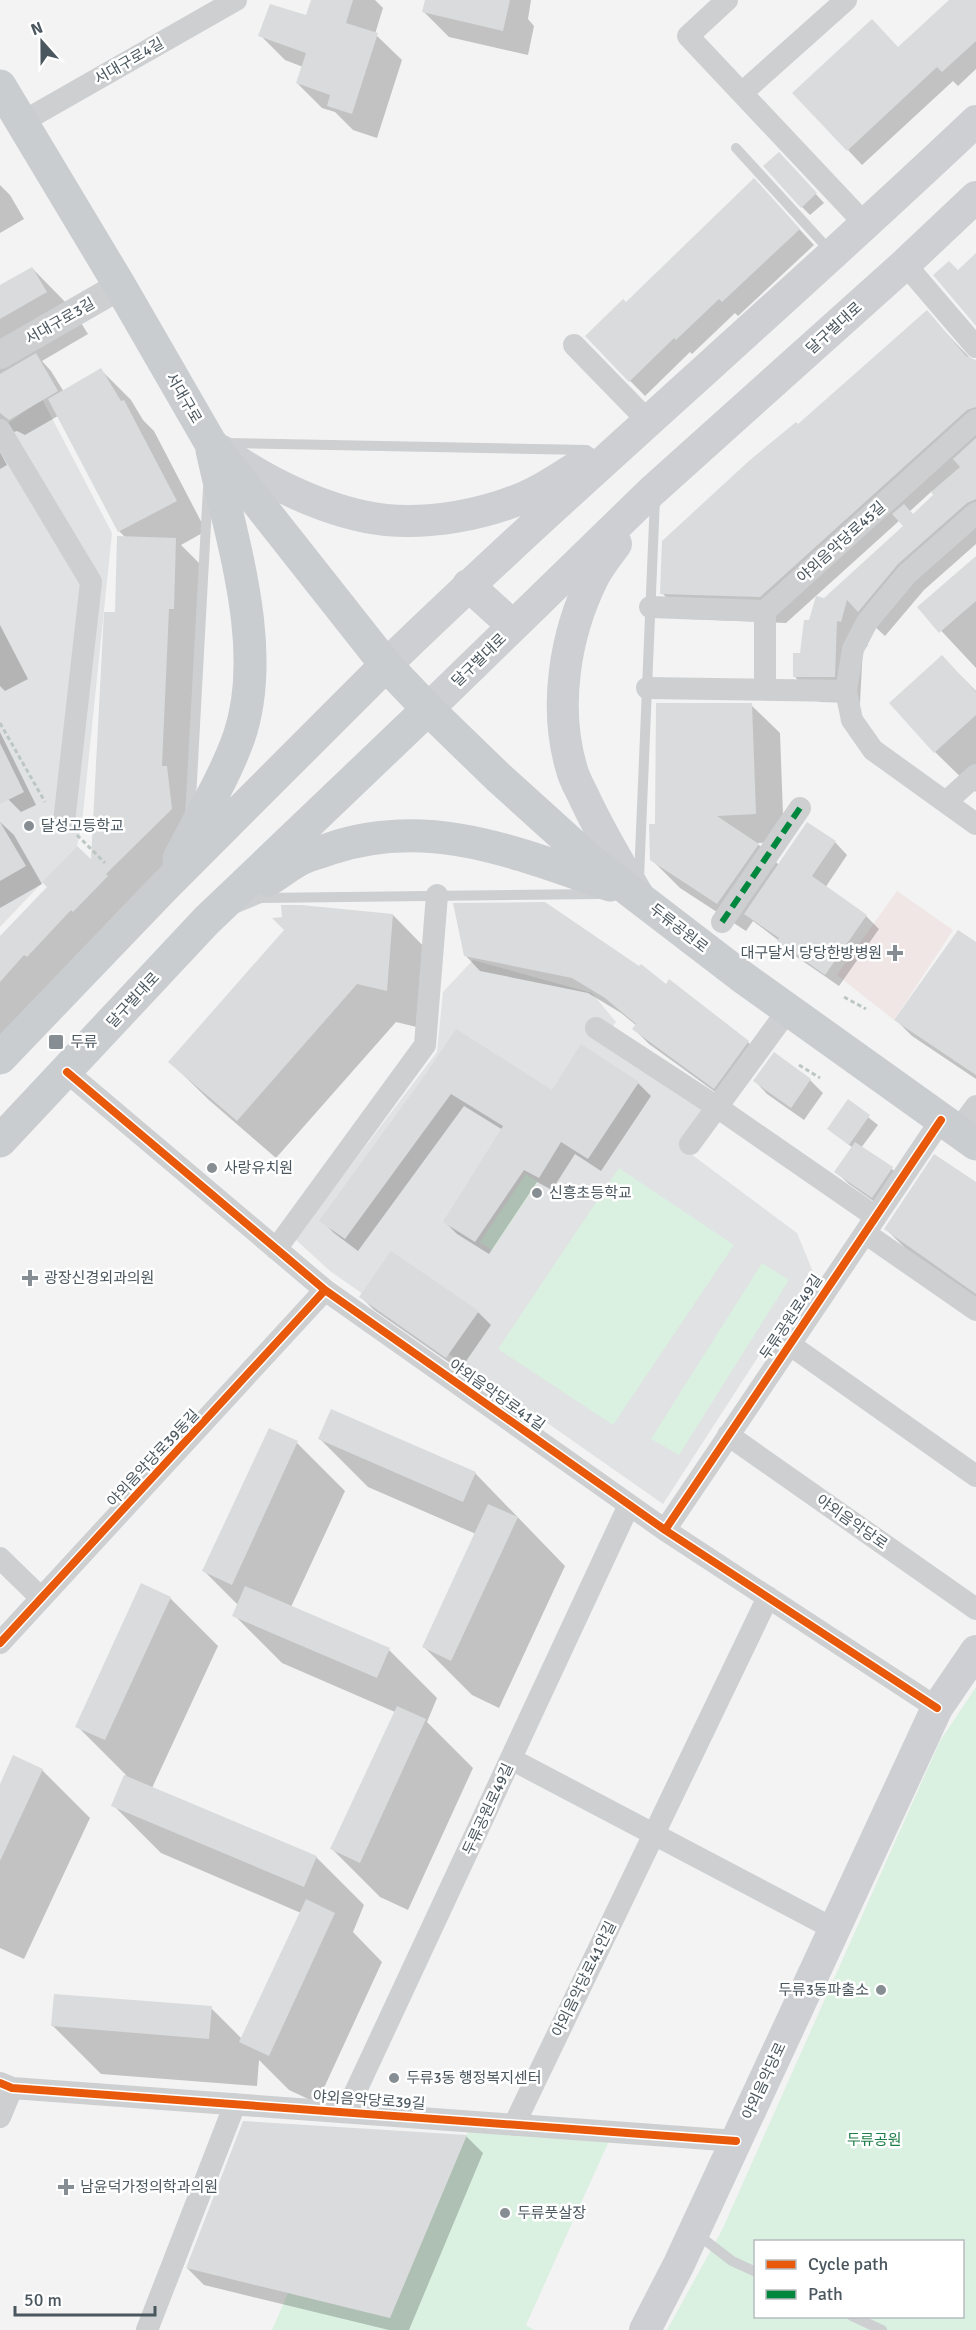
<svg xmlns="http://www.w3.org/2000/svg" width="976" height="2330" font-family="Signika,'Noto Sans KR',sans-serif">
  <rect width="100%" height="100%" fill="#f3f3f3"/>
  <path fill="#e1e2e3" d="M42,399L112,533L82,823L77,846L0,927V421L4,426Z
    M473,960L592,993L616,1022L603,1040L703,1108L691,1154L797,1233L813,1272L663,1504L330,1271L295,1239L437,1052L443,992Z"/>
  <path fill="#f0e6e6" d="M897,891L953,930L894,1020L837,975Z"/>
  <path fill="#daf0e1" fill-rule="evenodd" d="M619,1168L734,1245L613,1425L498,1349Z
    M526,1174L538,1182L492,1250L480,1242Z
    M762,1263L789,1280L679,1455L651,1439Z
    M976,1687V2330H667L722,2230L940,1741ZM756,2242H962V2316H756Z
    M468,2132H613L526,2325L534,2330H272L288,2293L390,2318Z"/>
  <path fill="#0003" fill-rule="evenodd" d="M313,0H375L383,8L375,34L402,60L377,138L353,130L335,112L322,108L297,83L303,67L285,60L260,35L307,17Z
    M427,0H531L528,19L534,26L528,55L449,37L424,12Z
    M952,0H976V69L958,86L953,81L862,165L848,150L898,48Z
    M787,162L824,203L810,215L802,207Z
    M0,185L10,195L24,219L0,233Z
    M769,196L814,245L738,316L735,313L692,354L690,352L645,396L587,337L626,304Z
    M32,268L73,310L88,334L42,361L51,371L64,392L101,370L131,400L143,420L154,431L206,531L181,545L205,569L191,792L201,839L0,1046V945L92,863L116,614L126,538L119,531L58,416L25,435L17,431L8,434L0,450V287Z
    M927,313L971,359L976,361V544L924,590L885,636L873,625L867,647L863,646L860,703L820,702L794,676L810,622L824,599L905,526L900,520L786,623L688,619L662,593L798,426ZM932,491L935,495L913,516L909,512Z
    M0,452L7,465L0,469Z
    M976,563V668L919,607Z
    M0,625L28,679L5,691L0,686Z
    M942,657L976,691V792L935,752Z
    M751,705L780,733L784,842L757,843L779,865L835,842L847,855L825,888L866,916L879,929L839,986L791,953L778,940L753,921L746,931L680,888L651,859L656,825Z
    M0,732L36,805L21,812L8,799L0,784Z
    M0,822L14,835L42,884L0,908Z
    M393,915L431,954L425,1029L396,1022L276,1158L209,1100L170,1062Z
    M976,944V1079L912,1036L896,1020Z
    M465,955L666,986L748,1042L762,1057L729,1102L649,1044L634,1029L637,1026L621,1013L588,993L480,971Z
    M427,1076L552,1092L638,1083L651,1096L601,1171L575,1154L552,1190L537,1182L489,1254L457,1234L444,1221L503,1130L464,1106L358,1251L334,1233L321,1220Z
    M810,1080L823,1093L804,1120L767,1094L755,1081Z
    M849,1102L878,1125L861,1148L892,1169L905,1181L886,1210L849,1184L836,1172L853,1148L829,1129Z
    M976,1184V1307L936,1279L886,1229Z
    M361,1297L478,1312L491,1325L460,1370L374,1310Z
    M332,1411L475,1473L565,1566L499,1708L472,1695L424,1647L476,1534L368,1487L320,1439Z
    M269,1430L297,1443L345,1491L291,1607L389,1650L437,1698L427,1722L473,1768L408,1910L380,1897L332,1849L395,1712L282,1663L234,1615L238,1605L204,1571Z
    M170,1598L218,1646L152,1788L316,1857L364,1905L353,1932L382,1962L317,2103L289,2090L259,2060L257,2086L101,2074L53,2026L211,2008L242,2039L301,1913L161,1853L113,1805L126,1775L77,1726Z
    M42,1770L90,1818L24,1959L0,1948V1787Z
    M466,2136L483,2153L409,2330H389L204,2285L187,2268Z"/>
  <path fill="#d9dbdc" d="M311,0H353L346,23L378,33L352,114L327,106L330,95L296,83L306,53L258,36L270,4L306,15Z
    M425,0H510L503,31L422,12Z
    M949,0H976V41L942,72L937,67L847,151L792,93L872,19L898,47Z
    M779,152L817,193L801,208L763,166Z
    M754,178L800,229L722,302L719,299L676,340L674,338L629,382L585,336L623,299L626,302Z
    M976,253V326L933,275L949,261L958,270Z
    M32,267L47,292L0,319V285Z
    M927,310L966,356L976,360V407L967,410L760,597L660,594L662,541L750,460L796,422L798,424Z
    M36,353L58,391L9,420L0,413V374Z
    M101,368L121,401L124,400L177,501L118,532L48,399Z
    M976,438V499L967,503L898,564L858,612L847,600L841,622L837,621L835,677H793V653H800L804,620H809L816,596L824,598L903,526L892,514L904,504L913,514L933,495L931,492L960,467L953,459Z
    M117,536L176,538L174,609H169L162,766H167L172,809L106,874L108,876L73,912L71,910L27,957L24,955L0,982V936L47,887L42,882L77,846L91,859L104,612H115Z
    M976,556V601L939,633L917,607Z
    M942,655L976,692V715L934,753L889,703Z
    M656,703H752L756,814L717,816L759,844L717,904L650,860L649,824H655Z
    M0,743L24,792L0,804Z
    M0,822L26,866L0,881Z
    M807,822L836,841L812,876L867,915L825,975L777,941L779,938L744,914Z
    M545,902L639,966L641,964L666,984L669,979L749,1041L714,1089L632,1029L636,1024L605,998L572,978L464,956L453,903Z
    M281,905H301L393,914L387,991L357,984L237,1121L168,1062L284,930L272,918L282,917Z
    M958,930L976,942V1075L894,1020Z
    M456,1029L552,1090L581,1044L639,1082L588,1159L561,1142L539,1178L524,1170L475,1242L443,1222L503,1126L451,1094L345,1239L319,1221L425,1075Z
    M774,1052L811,1079L791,1108L753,1081Z
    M848,1099L870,1115L849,1145L827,1129Z
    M855,1142L893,1167L872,1198L834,1172Z
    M934,1154L976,1182V1294L884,1229Z
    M391,1251L479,1311L446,1358L359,1297Z
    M331,1409L476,1472L463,1502L318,1439Z
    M269,1428L298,1441L232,1585L202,1571Z
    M488,1504L518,1517L451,1661L422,1647Z
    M141,1583L171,1597L105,1740L75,1727Z
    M245,1586L390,1648L377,1678L232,1616Z
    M397,1706L426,1719L360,1863L330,1849Z
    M13,1755L43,1769L0,1861V1784Z
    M124,1775L317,1856L304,1887L111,1806Z
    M306,1899L335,1913L269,2056L239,2042Z
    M54,1994L212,2006L209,2039L51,2026Z
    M243,2121L467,2135L390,2318L186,2268Z"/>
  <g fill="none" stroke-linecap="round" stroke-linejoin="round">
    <path stroke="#bcc7c3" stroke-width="3" stroke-dasharray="4.5 3" stroke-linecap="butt" d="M0,723L45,802
      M77,835L105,863
      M844,997L866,1009
      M799,1065L820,1078"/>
    <path stroke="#cdcfd1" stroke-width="10" d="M736,148L832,253
      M225,443L587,450
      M190,817L208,488
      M639,878L655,498
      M237,908L261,898L600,894
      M697,2234L732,2261L756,2272
      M852,2316L882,2330"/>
    <path stroke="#cdcfd1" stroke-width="22" d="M727,0L688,36L866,225
      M742,93L846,0
      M22,122L236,0
      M905,264L976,347
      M574,345L649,422
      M0,430L91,582L64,822
      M976,513L907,574L867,622L853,649L846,691L852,720L873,750L976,824
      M650,607L765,611
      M647,688L846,691
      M765,690V611L976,420
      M946,802L976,775
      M722,922L800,808
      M596,1028L717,1107L876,1217
      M67,1072L325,1290L665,1530L937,1708
      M957,1132L976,1106
      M690,1144L788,1010
      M865,1233L976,1310
      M276,1249L425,1045L437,895
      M789,1344L976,1476
      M728,1435L976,1609
      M665,1530L941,1120
      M0,1558L41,1598
      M0,1643L325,1290
      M511,1759L834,1929
      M0,2083L12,2088L736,2141
      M346,2112L629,1505
      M0,2117L12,2088
      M514,2125L768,1597
      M147,2330L235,2104"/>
    <path stroke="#cdcfd1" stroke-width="28" d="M0,355L120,286"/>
    <path stroke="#cdcfd2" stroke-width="32" d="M222,451C267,483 330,514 386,520C432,524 482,515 525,497C546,488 565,474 585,462
      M616,544C608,555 599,566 593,578C565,634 553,708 572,770C574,778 579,787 583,795C599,830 618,862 638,895
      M468,585L513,626
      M386,665C578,479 782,305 976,121
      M428,709L651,492L905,264L976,197
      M645,2330L679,2264L937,1708L976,1651"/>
    <path stroke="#cacdd0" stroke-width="33" d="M0,86L120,286L210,442L386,665L428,709L497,776L591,861L741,976L976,1144
      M179,859C199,819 224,779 239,737C269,649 231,538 212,450
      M268,880C278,874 288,866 299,860C308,855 319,853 329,849C428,815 517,853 610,885
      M0,1058L165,886L386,665
      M0,1141L206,921L428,709"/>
    <path stroke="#00873e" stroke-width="6" stroke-dasharray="12 6" stroke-linecap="butt" d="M722,922L800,808"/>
    <defs>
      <path id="cycleway" d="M67,1072L325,1290L665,1530L937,1708
        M665,1530L941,1120
        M0,1643L325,1290
        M0,2083L12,2088L736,2141"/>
    </defs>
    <use href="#cycleway" stroke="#fff" stroke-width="11"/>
    <use href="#cycleway" stroke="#e8590c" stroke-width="8"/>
  </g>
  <g fill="#868e93" stroke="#fff" stroke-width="2">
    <circle cx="29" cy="826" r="6"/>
    <path d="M892 944h6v6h6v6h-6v6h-6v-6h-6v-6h6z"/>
    <rect x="48" y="1034" width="16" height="16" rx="3"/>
    <circle cx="212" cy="1168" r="6"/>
    <circle cx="537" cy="1193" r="6"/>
    <path d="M27 1269h6v6h6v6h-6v6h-6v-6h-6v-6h6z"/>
    <circle cx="881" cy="1990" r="6"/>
    <circle cx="394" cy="2078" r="6"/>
    <path d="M63 2178h6v6h6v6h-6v6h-6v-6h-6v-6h6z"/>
    <circle cx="505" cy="2213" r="6"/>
  </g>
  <g text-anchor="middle" stroke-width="5" stroke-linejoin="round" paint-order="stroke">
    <g font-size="15" fill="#4b575f" stroke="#fff">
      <text transform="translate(129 61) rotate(-30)" y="5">서대구로4길</text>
      <text transform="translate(60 321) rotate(-30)" y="5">서대구로3길</text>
      <text transform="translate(834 328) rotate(-42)" y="5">달구벌대로</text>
      <text transform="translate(184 398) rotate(60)" y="5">서대구로</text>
      <text transform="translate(841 542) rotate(-42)" y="5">야외음악당로45길</text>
      <text transform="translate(479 660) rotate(-44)" y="5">달구벌대로</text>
      <text transform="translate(679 928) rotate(38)" y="5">두류공원로</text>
      <text transform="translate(133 1000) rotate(-47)" y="5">달구벌대로</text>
      <text transform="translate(791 1317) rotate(-56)" y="5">두류공원로49길</text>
      <text transform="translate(497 1395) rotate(35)" y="5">야외음악당로41길</text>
      <text transform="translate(153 1458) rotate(-47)" y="5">야외음악당로39동길</text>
      <text transform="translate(852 1522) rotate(35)" y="5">야외음악당로</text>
      <text transform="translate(488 1809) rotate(-65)" y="5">두류공원로49길</text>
      <text transform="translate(584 1979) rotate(-64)" y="5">야외음악당로41안길</text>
      <text transform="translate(764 2081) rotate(-65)" y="5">야외음악당로</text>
      <text transform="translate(369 2100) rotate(4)" y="5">야외음악당로39길</text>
    </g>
    <g font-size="15" fill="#4b575f" stroke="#fff" text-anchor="start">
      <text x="41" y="831">달성고등학교</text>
      <text x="882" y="958" text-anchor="end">대구달서 당당한방병원</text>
      <text x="70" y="1047">두류</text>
      <text x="224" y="1173">사랑유치원</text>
      <text x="549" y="1198">신흥초등학교</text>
      <text x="44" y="1283">광장신경외과의원</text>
      <text x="869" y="1995" text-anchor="end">두류3동파출소</text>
      <text x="406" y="2083">두류3동 행정복지센터</text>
      <text x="80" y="2192">남윤덕가정의학과의원</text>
      <text x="517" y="2218">두류풋살장</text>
    </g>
    <g font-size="15" fill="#1e7e47" stroke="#fff">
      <text x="874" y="2145">두류공원</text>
    </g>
  </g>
  <rect x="754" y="2240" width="210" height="78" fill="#ffffff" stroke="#b7bcbf" stroke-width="1.5"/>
  <rect x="766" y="2260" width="30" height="9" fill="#e8590c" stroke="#b7bcbf" stroke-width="1.5"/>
  <text x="808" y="2270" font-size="18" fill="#4b575f">Cycle path</text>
  <rect x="766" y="2290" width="30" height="9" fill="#00873e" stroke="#b7bcbf" stroke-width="1.5"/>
  <text x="808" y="2300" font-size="18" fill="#4b575f">Path</text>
  <g transform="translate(42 42) rotate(339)" stroke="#ffffff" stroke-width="4.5" paint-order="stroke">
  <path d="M0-4.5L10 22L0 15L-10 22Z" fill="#4b575f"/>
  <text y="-9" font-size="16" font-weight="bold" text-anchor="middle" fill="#4b575f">N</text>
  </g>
  <path d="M15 2306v9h140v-9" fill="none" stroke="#4b575f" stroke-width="3"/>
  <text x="24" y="2306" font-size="18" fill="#4b575f" stroke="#ffffff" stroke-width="4.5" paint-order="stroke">50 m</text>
</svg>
